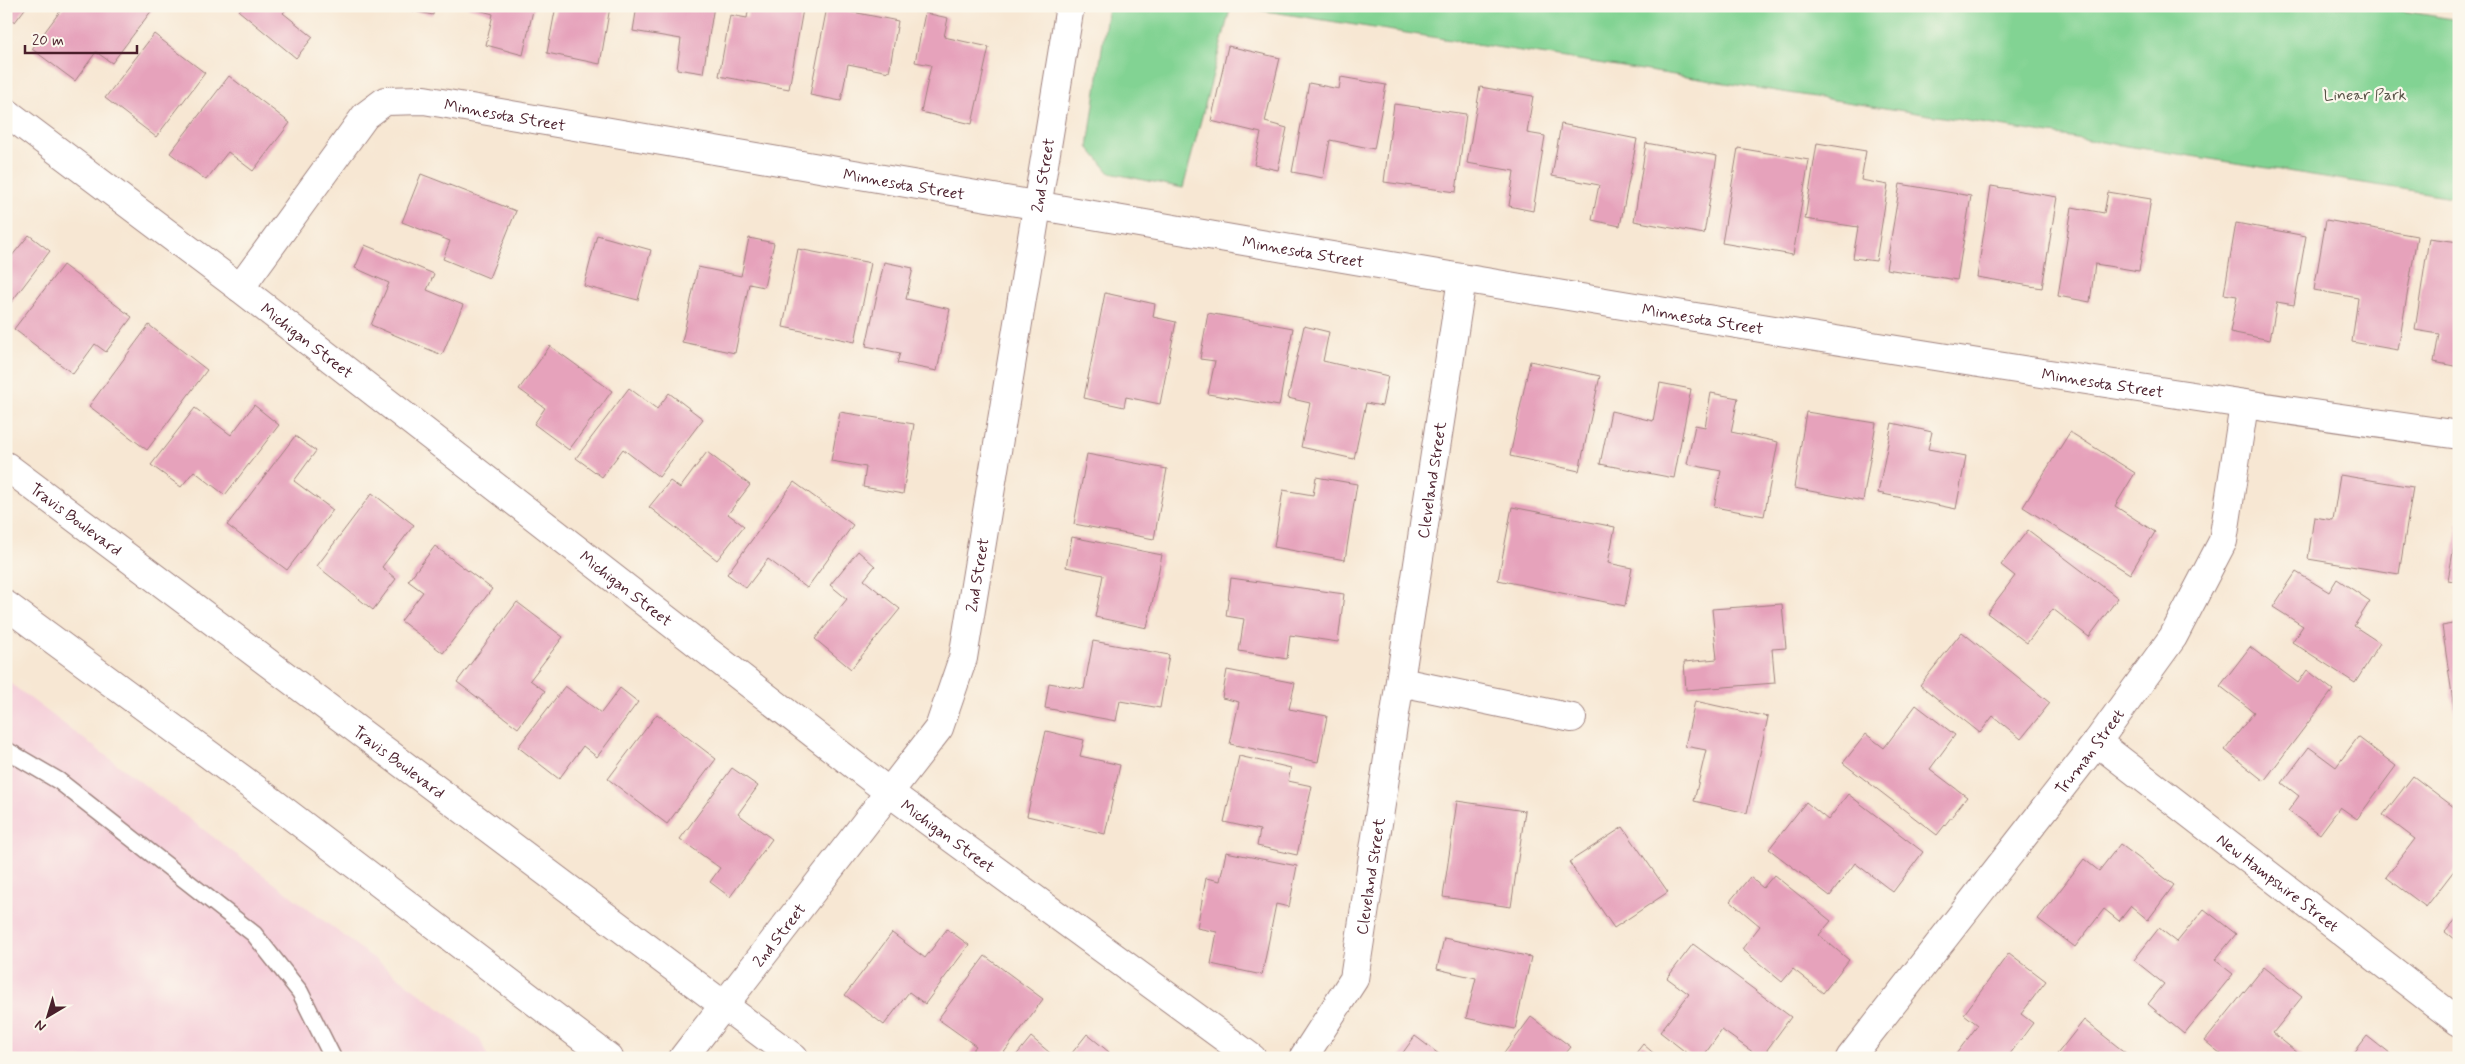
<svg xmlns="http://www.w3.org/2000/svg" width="2465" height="1064" font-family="Mynerve,sans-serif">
  <rect width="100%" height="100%" fill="#fbf7ec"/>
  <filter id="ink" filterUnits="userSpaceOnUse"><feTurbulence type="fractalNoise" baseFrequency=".02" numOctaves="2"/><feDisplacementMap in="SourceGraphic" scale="10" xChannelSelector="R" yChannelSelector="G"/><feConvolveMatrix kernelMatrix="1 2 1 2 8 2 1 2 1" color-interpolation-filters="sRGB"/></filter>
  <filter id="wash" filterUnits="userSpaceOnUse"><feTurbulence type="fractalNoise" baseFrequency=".0096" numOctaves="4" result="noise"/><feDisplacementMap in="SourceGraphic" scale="20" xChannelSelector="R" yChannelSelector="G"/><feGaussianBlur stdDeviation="1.12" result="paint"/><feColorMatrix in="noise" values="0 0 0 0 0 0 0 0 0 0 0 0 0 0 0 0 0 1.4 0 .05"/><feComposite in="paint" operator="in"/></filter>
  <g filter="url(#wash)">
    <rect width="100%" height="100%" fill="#f7e7d3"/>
    <path fill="#f5cfd9" d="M6,680L480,1039L488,1058H6Z"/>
    <path fill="#82d393" stroke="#66795f" d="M1108,6H1231L1183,188L1110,173L1088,147Z
      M1234,6H2371L2459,20V198Z"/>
    <g id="blocks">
      <path fill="#e6a2bb" d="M6,6H27L15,22L6,16Z
        M64,6H155L112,63L96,52L75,81L32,49Z
        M243,6H289L283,13L313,37L296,58L239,11Z
        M390,6H434L433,15Z
        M464,6H534L523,55L486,45L493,14Z
        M556,6H625L624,10L610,7L600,64L547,53Z
        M637,6H714L703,73L677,69L681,39L633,31Z
        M749,6H786L803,9L789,89L719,76L730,15L747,18Z
        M827,7L898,21L889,72L848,64L841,101L810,95Z
        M925,13L948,18L944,37L989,47L972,124L921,112L931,65L915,62Z
        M154,34L205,73L156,137L105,98Z
        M1228,46L1280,58L1265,122L1287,128L1278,170L1254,165L1261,133L1211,121Z
        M229,76L290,123L253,171L228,152L206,180L170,153Z
        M1341,77L1386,85L1374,149L1330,140L1323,178L1292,172L1309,83L1339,89Z
        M1480,87L1533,96L1527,133L1545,136L1533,211L1509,206L1514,171L1467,163Z
        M1394,104L1466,114L1456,192L1384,182Z
        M1561,124L1637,139L1620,226L1592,220L1599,185L1552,176Z
        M1646,143L1717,156L1704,234L1634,221Z
        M1817,143L1866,151L1861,180L1888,185L1876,261L1853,258L1858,227L1805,219Z
        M1738,148L1809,160L1793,255L1722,243Z
        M421,174L516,211L489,278L443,259L450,241L402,222Z
        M1900,184L1971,196L1957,280L1886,269Z
        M1991,186L2057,197L2042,288L1977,277Z
        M2108,192L2151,199L2139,271L2095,264L2090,302L2058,296L2072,207L2104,213Z
        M2326,220L2417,236L2398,350L2352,342L2358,298L2314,290Z
        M2236,223L2306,236L2294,305L2277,302L2270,340L2230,332L2237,296L2224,294Z
        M29,235L50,251L6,309V263Z
        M597,235L651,250L638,300L584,286Z
        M749,238L774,243L764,287L749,284L735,353L682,342L698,267L741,276Z
        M2429,238L2459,242V367L2434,362L2439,334L2415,330Z
        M365,245L434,274L427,290L463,305L442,355L371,325L389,283L355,268Z
        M798,249L871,263L855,342L783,327Z
        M884,262L913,268L906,299L950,309L937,371L897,363L900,353L866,346Z
        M63,265L132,317L106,352L95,344L73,374L14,329Z
        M1105,293L1155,304L1153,317L1176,322L1160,404L1126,397L1124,407L1084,398Z
        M1208,313L1293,328L1279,406L1208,394L1215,361L1200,359Z
        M149,325L207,370L147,450L89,406Z
        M1304,326L1329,332L1323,361L1388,376L1382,406L1366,403L1354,459L1301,447L1310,403L1288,398Z
        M550,346L612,391L569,450L534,424L545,408L519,389Z
        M1530,361L1600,376L1579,471L1510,456Z
        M1660,383L1691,389L1674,478L1600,464L1611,411L1653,421Z
        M629,388L657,409L669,393L703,419L659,477L623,449L602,477L576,458Z
        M1711,393L1738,398L1731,432L1778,442L1764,516L1714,507L1721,471L1687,464L1695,425L1705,427Z
        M254,405L279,425L225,495L194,471L181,487L151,465L195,408L231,435Z
        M840,412L914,424L903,494L863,487L866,467L831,461Z
        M1806,412L1876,423L1863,501L1794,488Z
        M1892,423L1932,432L1928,449L1966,456L1956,509L1878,493Z
        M2070,432L2135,473L2115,506L2155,532L2130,574L2023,507Z
        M295,436L316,451L294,481L333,510L287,570L227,525Z
        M707,452L750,485L728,514L744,526L717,560L649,507L670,481L680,488Z
        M1087,454L1167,469L1154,539L1074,524Z
        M2340,475L2413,487L2399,574L2308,559L2314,517L2333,520Z
        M1316,477L1357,484L1345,560L1274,547L1283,490L1313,495Z
        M794,482L853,525L807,588L768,559L746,588L727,574Z
        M372,493L414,525L382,567L396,579L373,610L317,566Z
        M1512,507L1615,527L1608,563L1632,568L1625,606L1498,580Z
        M2458,523L2459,524V582L2448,580Z
        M2028,530L2118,598L2089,637L2053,609L2027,643L1987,613L2015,576L2001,565Z
        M1072,537L1162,555L1147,628L1095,617L1103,575L1066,567Z
        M435,546L492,589L443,653L401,621L423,592L408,581Z
        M858,551L875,566L864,580L900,609L851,669L815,639L847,599L830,585Z
        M2296,572L2329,592L2337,579L2370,601L2354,626L2380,643L2355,683L2292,642L2303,626L2273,607Z
        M1231,578L1344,594L1338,642L1290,635L1287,659L1239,651L1244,619L1226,616Z
        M517,602L563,637L530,680L545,691L518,728L457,682Z
        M1782,604L1786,648L1772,649L1775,683L1686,690L1684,662L1717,659L1712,609Z
        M2459,623V715H2455L2442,626Z
        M1962,632L2050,703L2021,739L1993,716L1980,733L1920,685Z
        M1093,641L1169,655L1160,708L1120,701L1116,721L1045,708L1049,683L1084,689Z
        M2250,647L2298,683L2307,670L2333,690L2264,781L2225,750L2254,712L2220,686Z
        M1227,670L1295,683L1289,709L1327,716L1318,762L1230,744L1239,702L1222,698Z
        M565,686L601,713L620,688L638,702L597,757L583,746L559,779L518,747Z
        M1695,701L1768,717L1747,813L1694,801L1706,750L1685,746Z
        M1916,705L1955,735L1930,769L1967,797L1937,835L1843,763L1866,734L1884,748Z
        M657,714L716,759L667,824L608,779Z
        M1046,731L1084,740L1080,756L1120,765L1105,834L1027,816Z
        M2358,737L2396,766L2357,819L2340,807L2320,834L2288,811L2299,796L2282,783L2309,747L2336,767Z
        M1239,756L1291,768L1288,781L1312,786L1297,855L1257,846L1260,830L1224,822Z
        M732,768L758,786L738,814L772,839L730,897L710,882L720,868L680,839Z
        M2413,776L2459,811V864L2426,907L2386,877L2415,839L2383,815Z
        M1848,794L1923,852L1893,892L1855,863L1830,896L1769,849L1806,802L1828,820Z
        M1457,801L1525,811L1511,907L1443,897Z
        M1623,827L1668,892L1614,928L1569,862Z
        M2120,844L2174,885L2148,920L2131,906L2119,921L2104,909L2075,947L2038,919L2084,859L2099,871Z
        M1226,852L1297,866L1289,907L1276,904L1262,975L1211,964L1217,932L1197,928L1206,878L1220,881Z
        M1774,875L1831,921L1819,935L1849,960L1823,993L1793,969L1782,982L1742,949L1760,926L1730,901L1750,877L1763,888Z
        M2204,909L2236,934L2215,960L2233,974L2184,1034L2148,1004L2164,984L2134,960L2159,928L2177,942Z
        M2459,916V943L2445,932Z
        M947,929L969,945L925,1004L909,992L884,1025L845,995L892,933L925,958Z
        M1444,938L1531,957L1515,1029L1466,1018L1476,978L1437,969Z
        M1693,944L1791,1017L1761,1058L1722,1030L1702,1058H1693L1660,1032L1689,994L1667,978Z
        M2009,953L2046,981L2021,1014L2033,1023L2007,1058H1962L1956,1054L1978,1025L1964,1014Z
        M985,956L1043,999L1000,1058H967L976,1046L938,1019Z
        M2264,967L2302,997L2273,1033L2304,1058H2226L2205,1041Z
        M1531,1017L1571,1047L1562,1058H1504L1502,1056Z
        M2084,1020L2132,1058H2054Z
        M1087,1034L1109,1052L1104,1058H1068Z
        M1415,1036L1444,1058H1399Z
        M2367,1036L2395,1058H2350Z
        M1031,1037L1056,1058H1014Z
        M1643,1044L1659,1058H1632Z
        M1468,1053L1475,1058H1464Z"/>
    </g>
  </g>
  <g filter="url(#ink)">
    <use href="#blocks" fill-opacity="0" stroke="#a0837f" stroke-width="1"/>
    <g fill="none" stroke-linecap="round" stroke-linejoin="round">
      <defs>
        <path id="service" d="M6,750L59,781L254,934L300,992L333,1058"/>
        <g id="minor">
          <path id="s1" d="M6,112L240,288L890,793L1252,1058"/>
          <path id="s2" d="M240,288L365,116L385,101L424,100C703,150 982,197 1261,244C1660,312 2059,379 2459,435"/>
          <path d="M1401,682L1572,718"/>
          <path id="s3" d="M2097,742L2459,1022"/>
          <path id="s4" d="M683,1058L939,728L963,658L1070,6"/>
          <path id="s5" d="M1303,1058L1354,979L1462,279"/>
          <path id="s6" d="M1850,1058L2097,742L2173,637L2223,541L2244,405"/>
        </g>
        <g id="secondary">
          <path id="s7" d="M6,466L794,1058"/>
          <path d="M6,605L257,790L609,1058"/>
        </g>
      </defs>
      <use href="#service" stroke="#a0837f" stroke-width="19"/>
      <use href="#minor" stroke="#a0837f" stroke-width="30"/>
      <use href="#secondary" stroke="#a0837f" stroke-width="30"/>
      <use href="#service" stroke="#fff" stroke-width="16"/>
      <use href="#minor" stroke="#fff" stroke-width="28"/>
      <use href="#secondary" stroke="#fff" stroke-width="28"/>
    </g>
  </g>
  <g text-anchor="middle" stroke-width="4.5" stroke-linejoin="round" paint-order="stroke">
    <g font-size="16" fill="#5b554a" stroke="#fbf7ec">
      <text x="2365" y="100">Linear Park</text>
    </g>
    <g font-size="16" fill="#4a1f2b" stroke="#fbf7ec">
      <text dy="6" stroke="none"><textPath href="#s2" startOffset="359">Minnesota Street</textPath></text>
      <text dy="6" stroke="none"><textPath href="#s4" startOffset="981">2nd Street</textPath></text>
      <text dy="6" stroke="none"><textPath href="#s2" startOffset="764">Minnesota Street</textPath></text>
      <text dy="6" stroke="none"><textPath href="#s2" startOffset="1169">Minnesota Street</textPath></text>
      <text dy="6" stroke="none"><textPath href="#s2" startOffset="1574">Minnesota Street</textPath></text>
      <text dy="6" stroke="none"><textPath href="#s1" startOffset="378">Michigan Street</textPath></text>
      <text dy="6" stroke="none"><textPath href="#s2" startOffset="1979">Minnesota Street</textPath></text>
      <text dy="6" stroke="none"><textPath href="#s5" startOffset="599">Cleveland Street</textPath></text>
      <text dy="6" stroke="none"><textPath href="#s7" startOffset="88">Travis Boulevard</textPath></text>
      <text dy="6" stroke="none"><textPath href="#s4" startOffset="576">2nd Street</textPath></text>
      <text dy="6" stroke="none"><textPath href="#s1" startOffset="782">Michigan Street</textPath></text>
      <text dy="6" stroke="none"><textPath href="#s6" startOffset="389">Truman Street</textPath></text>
      <text dy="6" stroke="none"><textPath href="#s7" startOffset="492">Travis Boulevard</textPath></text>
      <text dy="6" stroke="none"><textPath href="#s1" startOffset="1188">Michigan Street</textPath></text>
      <text dy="6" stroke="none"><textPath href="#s5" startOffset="198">Cleveland Street</textPath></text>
      <text dy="6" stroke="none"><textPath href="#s3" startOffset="229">New Hampshire Street</textPath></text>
      <text dy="6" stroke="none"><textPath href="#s4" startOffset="156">2nd Street</textPath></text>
    </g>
  </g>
  <rect width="2465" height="1064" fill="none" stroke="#fbf7ec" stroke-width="25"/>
  <g transform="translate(48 1016) rotate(218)" stroke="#fbf7ec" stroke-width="4" paint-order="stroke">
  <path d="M0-4L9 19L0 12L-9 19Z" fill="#4a1f2b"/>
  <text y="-8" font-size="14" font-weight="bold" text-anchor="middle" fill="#4a1f2b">N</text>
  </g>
  <path d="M25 45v8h112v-8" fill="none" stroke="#4a1f2b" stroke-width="2.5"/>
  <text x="32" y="45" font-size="15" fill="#4a1f2b" stroke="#fbf7ec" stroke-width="4" paint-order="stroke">20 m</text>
</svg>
